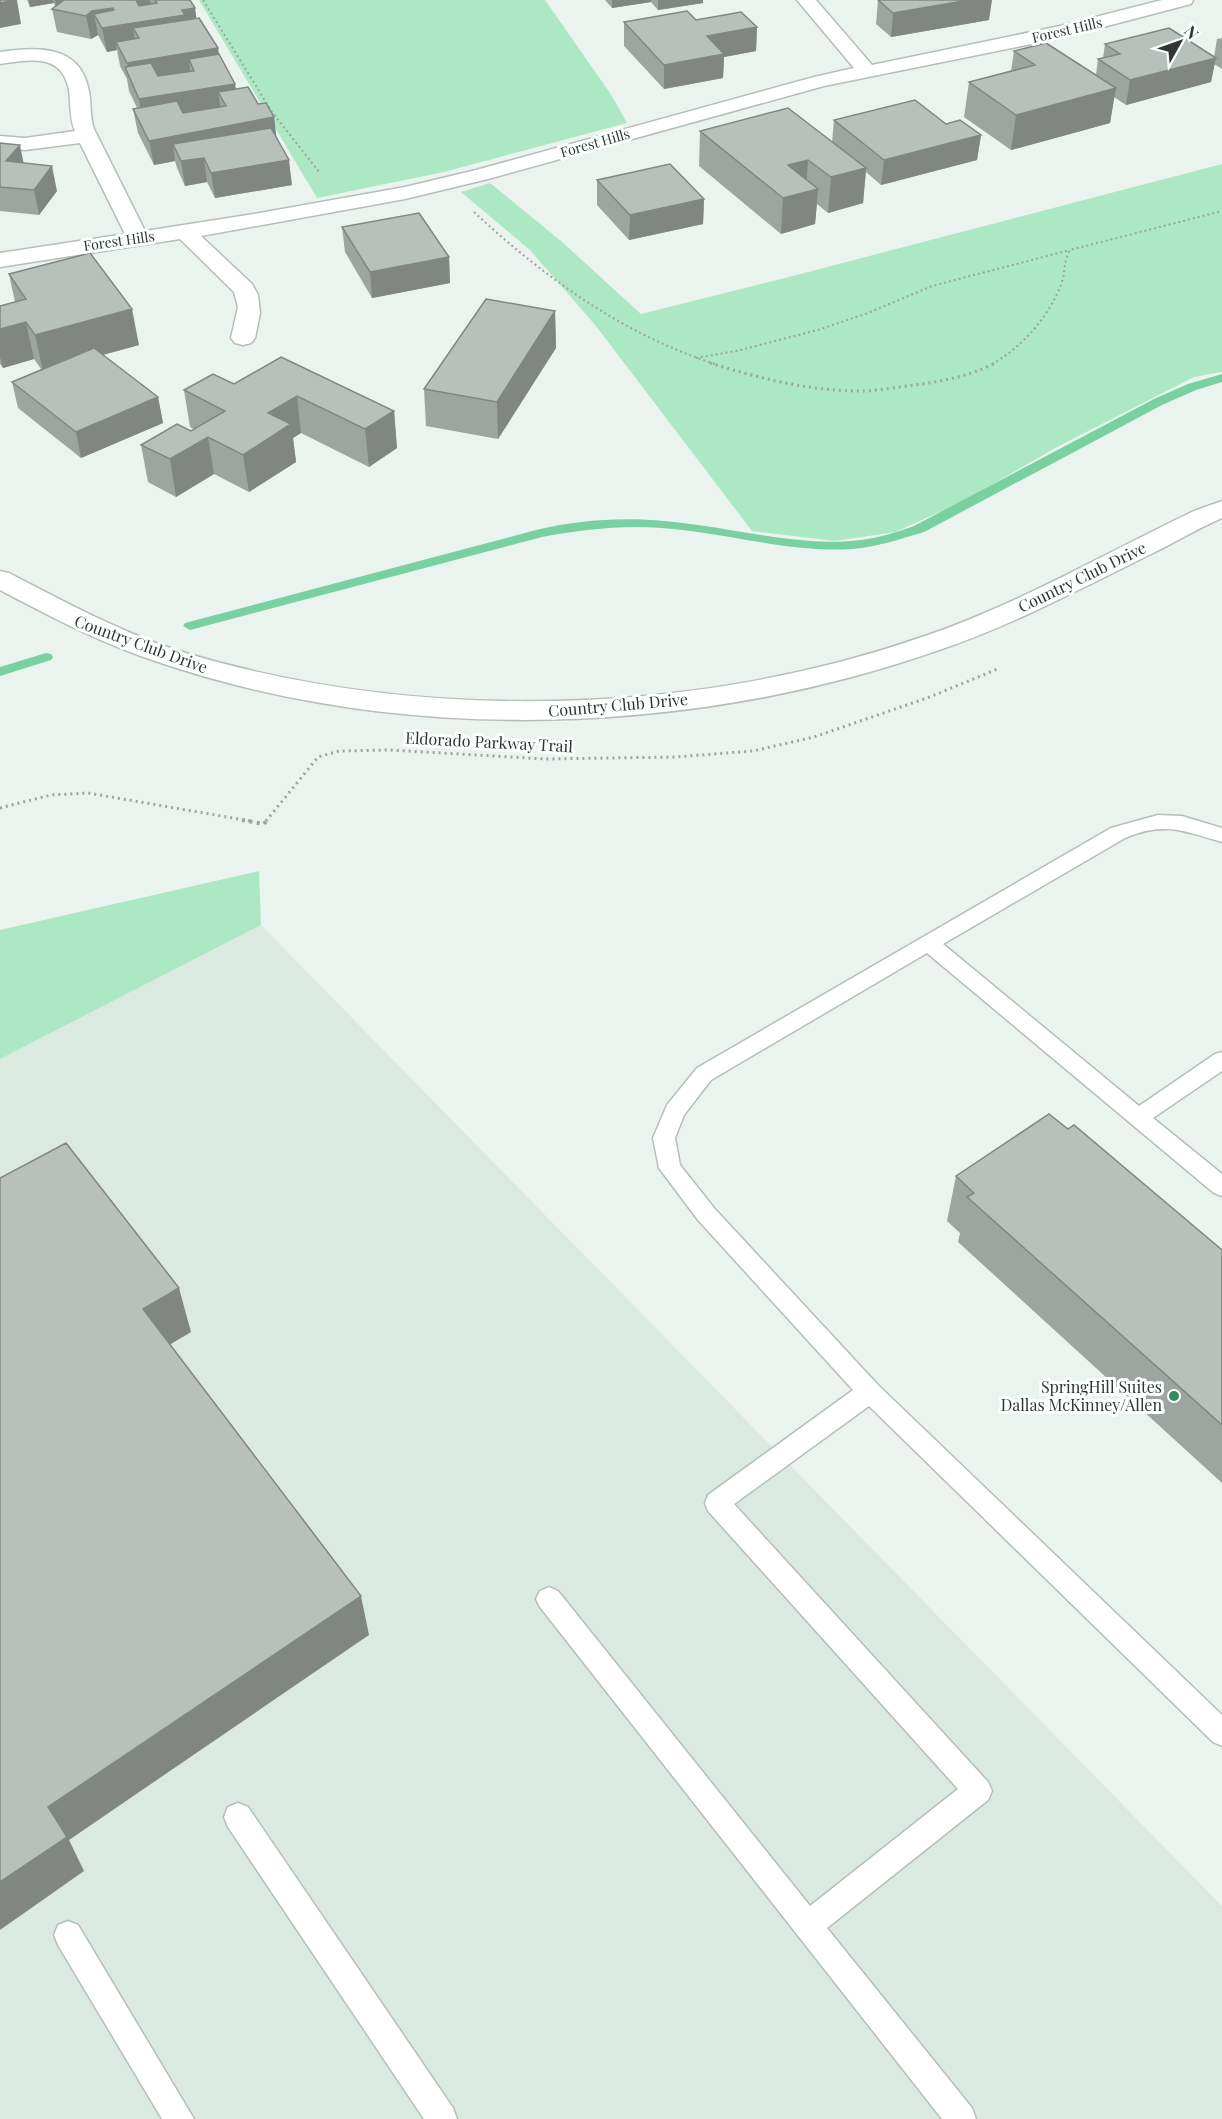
<svg xmlns="http://www.w3.org/2000/svg" width="1222" height="2119" font-family="'Playfair Display',serif">
  <rect width="100%" height="100%" fill="#ebf3ee"/>
  <path fill="#dbeae0" d="M261,925L1222,1906V2119H0V1059Z"/>
  <path fill="#ace8c4" d="M199,0H545L610,93L627,123L444,172L317,198Z
    M1222,164V372L1194,377L1057,447L962,502L895,532L835,541L752,531L596,326L530,250L461,192L490,183L561,241L641,314L785,278Z
    M259,871L261,925L0,1059V930Z"/>
  <g fill="none" stroke-linecap="round" stroke-linejoin="round">
    <path fill="#79d0a0" fill-rule="evenodd" d="M1222,374V382L1196,390L1162,405L924,532C900,539 877,547 852,549C787,553 725,532 661,528C620,525 582,530 542,537L190,630L183,626L185,623L536,530C577,520 622,517 664,521C729,526 796,548 861,540C879,538 897,532 914,526L1154,399L1188,384Z
      M46,653L51,654L53,657L51,660L0,676V667Z"/>
    <defs>
      <path id="lane" d="M1158,815L1182,816L1222,828V842C1184,831 1164,821 1125,838L943,944L1139,1106L1215,1054L1222,1052V1071L1153,1118L1222,1174V1196L1214,1193L927,953L711,1080L684,1115L675,1138L680,1165L714,1208L878,1385L1222,1715V1746L1213,1742L869,1406L734,1504L988,1782L992,1791L988,1800L827,1928L972,2108L976,2119H942L540,1607L536,1599L540,1591L549,1587L558,1591L810,1906L958,1789L708,1511L705,1503L708,1495L853,1390L698,1220L659,1168L653,1138L667,1105L697,1068L1111,828Z
        M238,1803L248,1807L453,2108L457,2119H424L228,1827L224,1817L228,1807Z
        M68,1921L78,1925L194,2119H162L58,1945L54,1935L58,1925Z"/>
      <path id="street" d="M797,0H816L872,65L1060,26L1162,0H1193L1191,4L1061,38L824,86L488,179L405,199L201,236L252,284L258,295L260,313L255,338L251,343L243,345L235,343L231,338L238,307L234,292L180,239L0,267V253L125,234L80,143L25,150L0,148V136L25,138L75,131C69,117 71,104 69,90C62,52 28,60 0,64V52C35,47 78,44 88,87C92,101 89,115 94,129L145,231L254,214L405,187L476,170L814,77L854,68Z
        M1222,501V518C1198,528 1176,542 1153,553C1084,587 1015,624 942,649C696,736 406,746 158,662C103,644 51,617 0,590V571L9,573C65,602 120,632 179,651C413,723 691,717 922,637C1017,605 1104,554 1194,511Z"/>
    </defs>
    <use href="#lane" stroke="#b6beb9" stroke-width="3"/>
    <use href="#street" stroke="#b6beb9" stroke-width="3"/>
    <path stroke="#9da3a0" stroke-width="2" stroke-dasharray="2 3" stroke-linecap="butt" d="M203,0L272,112L320,173
      M474,212C544,277 622,334 715,364
      M696,358L736,351L818,330L868,313L932,286L1070,250
      M992,364C1022,348 1051,314 1062,282C1066,270 1063,262 1070,250L1222,211"/>
    <path stroke="#9da3a0" stroke-width="3" stroke-dasharray="2 4" stroke-linecap="butt" d="M710,363C758,378 809,391 860,391C878,391 897,387 915,385C943,381 970,376 995,363
      M0,808L51,795L88,793L250,821
      M266,821L318,757L339,751L390,750L545,759L675,757L753,751L814,737L927,698L1000,668"/>
    <path stroke="#9da3a0" stroke-width="4" stroke-dasharray="3 4.5" stroke-linecap="butt" d="M242,820L264,824L267,820"/>
    <use href="#lane" fill="#fff" fill-rule="evenodd"/>
    <use href="#street" fill="#fff" fill-rule="evenodd"/>
  </g>
  <path fill="#9ea5a1" d="M27,0H190L195,8L196,18L219,54L235,84L236,89L258,104L274,117L276,138L292,185L215,198L207,182L185,186L177,168L175,161L154,165L138,133L133,109L137,108L129,91L127,79L120,66L117,50L107,52L98,35L91,39L57,32L52,9L55,6L54,3L30,7Z
    M605,0H703V3L658,10L651,2L612,8Z
    M878,0L989,20L891,37L876,24Z
    M696,20L757,27L756,51L724,57L723,78L664,89L624,46V22Z
    M1222,38V69L1214,64L1211,82L1126,105L1114,97L1110,123L1011,150L964,117L969,82L1011,71L1014,51L1096,75L1098,59L1103,58L1105,44L1214,57L1217,39Z
    M834,120L946,124L981,135L977,160L881,185L866,172L863,203L828,213L817,204L815,224L781,234L699,166L700,131L832,142Z
    M0,143L57,191L39,215L0,211Z
    M597,180L704,199L703,224L629,240L597,205Z
    M342,227L449,257L450,283L372,298L345,252Z
    M9,274L139,345L103,355L158,397L163,423L81,458L18,408L12,382L41,369L34,359L3,368L0,364V306L15,302Z
    M555,311L556,348L498,439L426,426L424,389Z
    M234,384L394,411L397,448L369,467L301,433L293,438L296,462L249,492L214,474L176,497L148,482L141,445L191,431L194,429L190,427L184,390Z
    M956,1176L1222,1250V1483L958,1242L960,1233L947,1221Z"/>
  <path fill="#818683" d="M17,0L21,24L0,28V3Z
    M29,0H53L54,3L30,7Z
    M55,0H75L56,8Z
    M88,0H150L151,7L113,8L116,26L195,8L198,32L139,38L133,28L136,47L116,42L117,50L107,52L102,28L94,14L98,35L91,39L86,16Z
    M612,0H651V2L612,8Z
    M658,0H703V3L658,10Z
    M969,0H992L989,20L891,37L893,13Z
    M757,27L756,51L724,57L723,78L664,89V65L707,36Z
    M218,48L222,72L194,71L189,59L191,77L130,78L127,63Z
    M1216,58L1211,82L1126,105L1130,80Z
    M235,84L238,109L226,106L218,92L221,111L143,123L139,99Z
    M1116,88L1110,123L1011,150L1016,115Z
    M274,117L277,142L173,144L175,161L154,165L149,141Z
    M981,135L977,160L881,185L884,160Z
    M20,145L25,170L6,161Z
    M204,158L207,182L185,186L181,161Z
    M289,160L292,185L215,198L211,173Z
    M808,160L806,192L818,189L815,224L781,234L783,198L788,165Z
    M52,166L57,191L39,215L34,190Z
    M866,168L863,203L828,213L831,177Z
    M704,199L703,224L629,240L630,215Z
    M449,257L450,283L372,298L370,272Z
    M132,309L139,345L43,371L35,335Z
    M555,311L556,348L498,439L497,402Z
    M26,322L34,359L3,368L0,357V329Z
    M297,396L301,433L293,438L296,462L249,492L243,455L268,413Z
    M158,397L163,423L81,458L76,432Z
    M394,411L397,448L369,467L365,429Z
    M208,437L214,474L176,497L170,459Z
    M179,1288L191,1332L156,1353L143,1309Z
    M361,1596L369,1635L69,1840L84,1871L0,1930V1882L48,1807Z"/>
  <path fill="#b8c0bb" stroke="#818683" stroke-width="1.5" d="M0,0H17L0,3Z
    M64,0H136L139,6L157,3L155,0H190L195,8L182,10L185,15L102,28L94,14L114,10L113,8L92,11L86,16L52,9Z
    M878,0H969L893,13Z
    M687,11L696,20L741,12L757,27L707,36L724,54L664,65L624,22Z
    M199,18L218,48L127,63L116,42L139,38L133,28Z
    M1169,28L1216,58L1130,80L1098,59L1120,54L1105,44Z
    M1046,43L1116,88L1016,115L969,82L1035,65L1014,51Z
    M219,54L235,84L139,99L125,67L151,63L158,76L194,71L189,59Z
    M248,87L258,104L266,103L274,117L149,141L133,109L177,101L183,113L226,106L218,92Z
    M915,100L946,124L960,120L981,135L884,160L834,120Z
    M788,108L866,168L831,177L808,160L788,165L818,189L783,198L700,131Z
    M271,128L289,160L211,173L204,158L181,161L173,144Z
    M0,143L20,145L6,161L52,166L34,190L0,187Z
    M670,164L704,199L630,215L597,180Z
    M419,213L449,257L370,272L342,227Z
    M90,253L132,309L35,335L26,322L0,329V306L26,299L9,274Z
    M486,299L555,311L497,402L424,389Z
    M94,348L158,397L76,432L12,382Z
    M281,357L394,411L365,429L297,396L268,413L291,424L243,455L208,437L170,459L141,445L177,424L191,431L225,411L184,390L213,374L234,384Z
    M1049,1114L1068,1129L1074,1125L1222,1250V1425L967,1197L974,1193L956,1176Z
    M66,1143L179,1288L143,1309L361,1596L48,1807L67,1837L0,1882V1178Z"/>
  <circle fill="#328a5f" stroke="#fbfffd" stroke-width="2" cx="1174" cy="1396" r="6"/>
  <g text-anchor="middle" stroke-width="6" stroke-linejoin="round" paint-order="stroke">
    <g font-size="14" fill="#323533" stroke="#fbfffd">
      <text transform="translate(1067 30) rotate(-13)" y="5">Forest Hills</text>
      <text transform="translate(595 143) rotate(-16)" y="5">Forest Hills</text>
      <text transform="translate(119 241) rotate(-8)" y="5">Forest Hills</text>
    </g>
    <g font-size="16" fill="#323533" stroke="#fbfffd">
      <text transform="translate(1082 577) rotate(-26)" y="6">Country Club Drive</text>
      <text transform="translate(141 644) rotate(20)" y="6">Country Club Drive</text>
      <text transform="translate(618 705) rotate(-5)" y="6">Country Club Drive</text>
      <text transform="translate(489 742) rotate(3)" y="6">Eldorado Parkway Trail</text>
    </g>
    <g font-size="16" fill="#323533" stroke="#fbfffd" text-anchor="end">
      <text x="1162" y="1393">SpringHill Suites<tspan x="1162" dy="18">Dallas McKinney/Allen</tspan></text>
    </g>
  </g>
  <g transform="translate(1180 42) rotate(50)" stroke="#fbfffd" stroke-width="4.5" paint-order="stroke">
  <path d="M0-4.5L10 22L0 15L-10 22Z" fill="#323533"/>
  <text y="-9" font-size="16" font-weight="bold" text-anchor="middle" fill="#323533">N</text>
  </g>
</svg>
